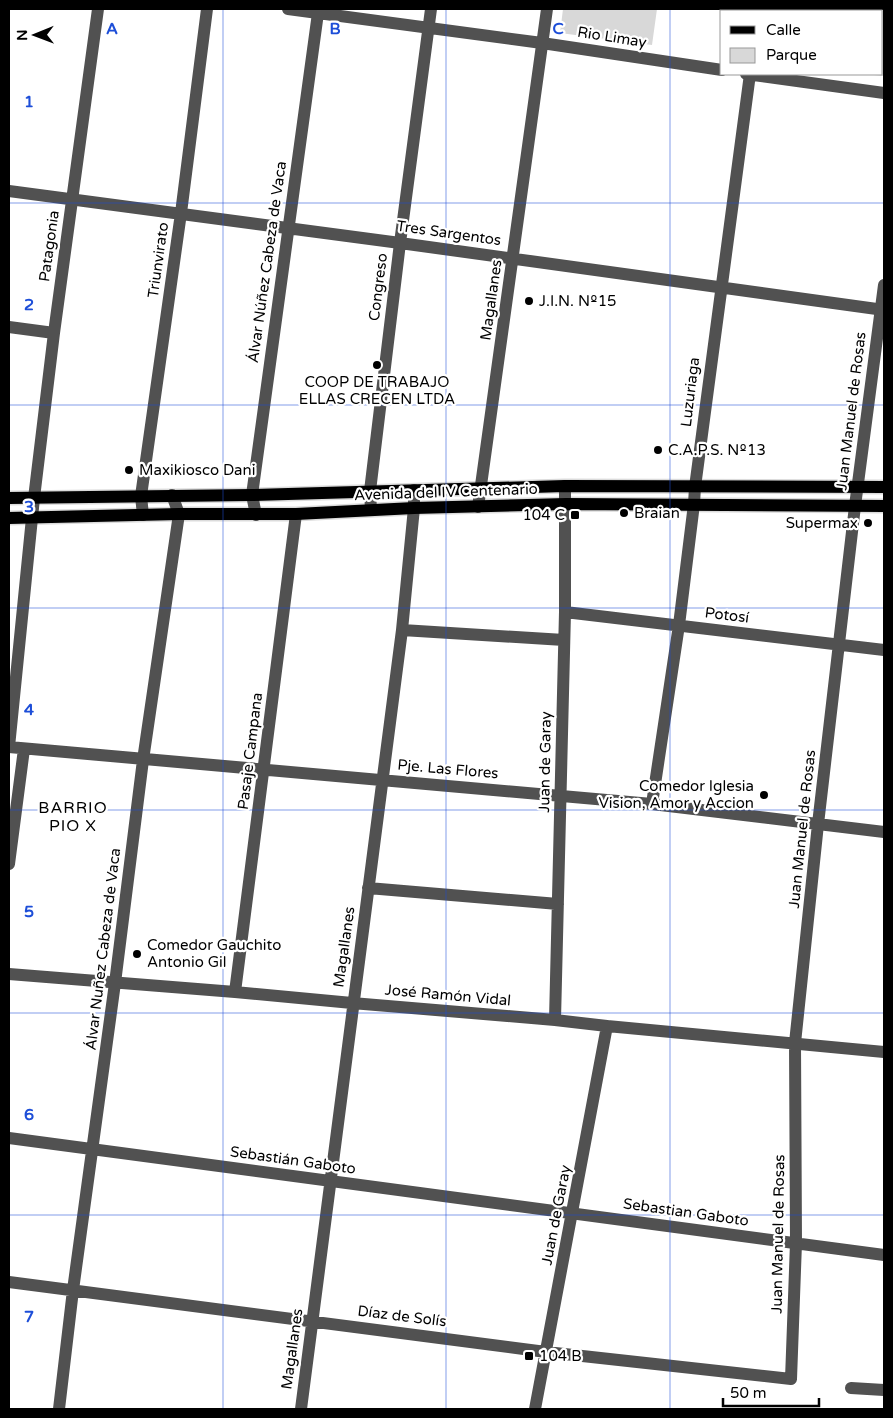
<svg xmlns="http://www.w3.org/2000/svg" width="893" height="1418" font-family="'Varela Round',sans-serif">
  <rect width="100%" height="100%" fill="#fff"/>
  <path fill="#d8d8d8" d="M563,9H657L652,45L560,33Z
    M771,9H884V76L864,74H882V11H771Z"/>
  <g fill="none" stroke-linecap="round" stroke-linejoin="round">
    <defs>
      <path id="major" d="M9,498L252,495L565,486L884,487
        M9,518L179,514H296L414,508L566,504L884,506"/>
    </defs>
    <use href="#major" stroke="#dbdbdb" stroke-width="15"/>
    <path stroke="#515151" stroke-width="12" d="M288,9L542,43L722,70
      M758,11V9
      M746,74L884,93
      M9,191L400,243L884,310
      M9,327L54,333
      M478,507L547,9
      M371,510L370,491L400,243L431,9
      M143,515L141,496L181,213L207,9
      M256,515L252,495L318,13
      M565,612L884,650
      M402,630L564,640
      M9,747L652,804L884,832
      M9,747L34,498L54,333L98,9
      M652,804L679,625L694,504L695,487L750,74
      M9,864L24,749
      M368,888L558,904
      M9,974L235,992L352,1003L555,1020L607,1026L884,1052
      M235,992L296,514
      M555,1020L565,612V486
      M9,1138L884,1255
      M9,1282L546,1352L791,1379L796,1243L795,1043L818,824L855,506L884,285
      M851,1388L884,1390
      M59,1409L73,1290L115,983L143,760L179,514L172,495
      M301,1409L402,630L414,508V490
      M535,1409L607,1026"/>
    <use href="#major" stroke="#000" stroke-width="12"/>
  </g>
  <path fill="none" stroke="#1d4ed8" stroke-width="1" stroke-opacity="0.55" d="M223,9V1409M446,9V1409M670,9V1409M9,203H884M9,405H884M9,608H884M9,810H884M9,1013H884M9,1215H884"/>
  <g fill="#000" stroke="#fff" stroke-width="2">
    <circle cx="529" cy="301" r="5"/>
    <circle cx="377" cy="365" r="5"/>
    <circle cx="658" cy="450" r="5"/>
    <circle cx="129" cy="470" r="5"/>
    <circle cx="624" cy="513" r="5"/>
    <rect x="570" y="510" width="10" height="10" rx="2.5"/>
    <circle cx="868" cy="523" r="5"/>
    <circle cx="764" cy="795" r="5"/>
    <circle cx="137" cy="954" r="5"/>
    <rect x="524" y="1351" width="10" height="10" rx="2.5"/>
  </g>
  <g text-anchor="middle" stroke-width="4.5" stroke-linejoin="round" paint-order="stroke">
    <g font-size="15" fill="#000" stroke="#fff">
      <text transform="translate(612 37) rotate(9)" y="5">Rio Limay</text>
      <text transform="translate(449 233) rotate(8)" y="5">Tres Sargentos</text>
      <text transform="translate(49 246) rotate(-82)" y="5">Patagonia</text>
      <text transform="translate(158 260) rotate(-82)" y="5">Triunvirato</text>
      <text transform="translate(267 262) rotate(-82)" y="5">Álvar Núñez Cabeza de Vaca</text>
      <text transform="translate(378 287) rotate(-83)" y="5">Congreso</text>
      <text transform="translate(491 300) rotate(-82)" y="5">Magallanes</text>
      <text transform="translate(690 392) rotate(-83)" y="5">Luzuriaga</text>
      <text transform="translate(851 411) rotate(-83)" y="5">Juan Manuel de Rosas</text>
      <text transform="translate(446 492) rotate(-2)" y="5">Avenida del IV Centenario</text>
      <text transform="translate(727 615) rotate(7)" y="5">Potosí</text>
      <text transform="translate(250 751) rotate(-83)" y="5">Pasaje Campana</text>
      <text transform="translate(545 762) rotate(-89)" y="5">Juan de Garay</text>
      <text transform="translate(448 769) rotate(5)" y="5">Pje. Las Flores</text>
      <text transform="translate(802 829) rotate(-84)" y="5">Juan Manuel de Rosas</text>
      <text transform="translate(344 947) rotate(-82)" y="5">Magallanes</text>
      <text transform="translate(103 949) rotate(-83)" y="5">Álvar Nuñez Cabeza de Vaca</text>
      <text transform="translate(448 995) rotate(5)" y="5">José Ramón Vidal</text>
      <text transform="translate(293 1160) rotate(8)" y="5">Sebastián Gaboto</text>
      <text transform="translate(686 1212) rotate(8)" y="5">Sebastian Gaboto</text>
      <text transform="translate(556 1215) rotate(-79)" y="5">Juan de Garay</text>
      <text transform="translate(778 1234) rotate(-89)" y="5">Juan Manuel de Rosas</text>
      <text transform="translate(402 1316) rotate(7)" y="5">Díaz de Solís</text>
      <text transform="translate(292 1349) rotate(-82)" y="5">Magallanes</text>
    </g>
    <g font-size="15" fill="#000" stroke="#fff" text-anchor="start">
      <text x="539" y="306">J.I.N. Nº15</text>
      <text x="377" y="387" text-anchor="middle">COOP DE TRABAJO<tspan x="377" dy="17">ELLAS CRECEN LTDA</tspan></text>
      <text x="668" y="455">C.A.P.S. Nº13</text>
      <text x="139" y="475">Maxikiosco Dani</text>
      <text x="634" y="518">Braian</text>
      <text x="565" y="520" text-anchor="end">104 C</text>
      <text x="858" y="528" text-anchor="end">Supermax</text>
      <text x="754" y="791" text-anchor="end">Comedor Iglesia<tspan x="754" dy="17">Vision, Amor y Accion</tspan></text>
      <text x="147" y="950">Comedor Gauchito<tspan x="147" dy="17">Antonio Gil</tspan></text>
      <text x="539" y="1361">104 B</text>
    </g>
    <g font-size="16" letter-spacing="1" fill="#000" stroke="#fff">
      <text x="73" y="813">BARRIO<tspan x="73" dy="18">PIO X</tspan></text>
    </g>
  </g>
  <g font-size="16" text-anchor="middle" font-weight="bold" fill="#1d4ed8" stroke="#fff" stroke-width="4.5" stroke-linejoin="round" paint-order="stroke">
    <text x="112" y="34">A</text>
    <text x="335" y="34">B</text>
    <text x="558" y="34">C</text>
    <text x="29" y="107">1</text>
    <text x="29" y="310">2</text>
    <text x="29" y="512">3</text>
    <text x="29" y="715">4</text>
    <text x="29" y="917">5</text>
    <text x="29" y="1120">6</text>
    <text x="29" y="1322">7</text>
  </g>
  <rect width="893" height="1418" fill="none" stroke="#000000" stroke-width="20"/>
  <rect x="720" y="10" width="162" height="65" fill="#ffffff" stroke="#999999"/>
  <rect x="730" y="26" width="25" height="8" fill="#000000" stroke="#999999"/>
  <text x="766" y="35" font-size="15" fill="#000000">Calle</text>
  <rect x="730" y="48" width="25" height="15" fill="#d8d8d8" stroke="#999999"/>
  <text x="766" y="60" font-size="15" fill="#000000">Parque</text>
  <g transform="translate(35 35) rotate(269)" stroke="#ffffff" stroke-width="4" paint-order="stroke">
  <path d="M0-4L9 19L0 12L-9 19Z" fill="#000000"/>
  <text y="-8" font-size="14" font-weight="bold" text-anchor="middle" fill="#000000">N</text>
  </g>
  <path d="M723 1398v8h96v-8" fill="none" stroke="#000000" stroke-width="2.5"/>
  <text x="730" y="1398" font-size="15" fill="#000000" stroke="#ffffff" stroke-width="4" paint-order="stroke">50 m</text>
</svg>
